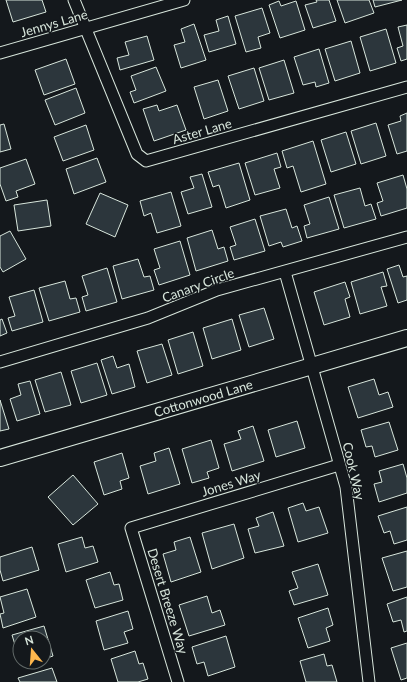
<svg xmlns="http://www.w3.org/2000/svg" width="407" height="682" viewBox="0 0 407 682" font-family="Lato,sans-serif">
<rect width="100%" height="100%" fill="#14181c"/>
<g fill="#2c363c" stroke="#d8e6dc">
<polygon points="6,0 42,0 46,12 13,22"/>
<polygon points="316,0 329,0 336,21 313,28 305,5 317,2"/>
<polygon points="337,0 369,0 374,13 345,23"/>
<polygon points="373,0 402,0 375,7"/>
<polygon points="279,1 281,6 296,1 305,30 280,38 269,5"/>
<polygon points="262,8 270,33 258,37 261,48 246,52 235,16"/>
<polygon points="228,16 236,44 209,52 204,35 219,31 216,20"/>
<polygon points="194,24 206,60 181,68 174,45 185,42 181,29"/>
<polygon points="407,25 407,59 401,61 397,48 403,46 398,27"/>
<polygon points="386,29 396,63 370,71 360,37"/>
<polygon points="147,36 154,60 120,70 117,58 129,55 125,42"/>
<polygon points="351,41 360,73 335,81 325,49"/>
<polygon points="319,49 329,83 316,87 315,82 303,85 294,57"/>
<polygon points="66,59 75,84 44,95 35,70"/>
<polygon points="284,60 294,93 269,100 259,68"/>
<polygon points="156,67 166,91 134,103 130,92 136,90 131,76"/>
<polygon points="254,68 264,101 239,109 228,76"/>
<polygon points="218,80 228,111 204,119 194,87"/>
<polygon points="76,88 85,113 55,125 45,100"/>
<polygon points="157,105 159,111 177,105 186,130 154,141 143,109"/>
<polygon points="407,113 407,151 397,154 388,125 401,121 400,116"/>
<polygon points="376,123 386,156 361,164 351,131"/>
<polygon points="4,124 11,149 0,152 0,125"/>
<polygon points="86,125 94,150 63,161 54,137"/>
<polygon points="346,132 356,164 331,172 321,140"/>
<polygon points="313,141 326,184 301,192 293,166 287,168 282,151"/>
<polygon points="277,153 281,167 274,169 280,188 255,195 245,163"/>
<polygon points="97,158 106,182 74,194 66,169"/>
<polygon points="26,159 35,184 16,191 18,197 6,201 0,184 0,168"/>
<polygon points="239,163 250,200 226,208 219,185 213,187 208,172"/>
<polygon points="202,174 212,207 188,214 181,192 194,188 190,177"/>
<polygon points="403,175 407,189 407,208 381,216 377,203 383,201 377,183"/>
<polygon points="360,188 365,206 371,204 376,219 344,228 334,195"/>
<polygon points="171,192 181,226 157,233 151,213 144,216 140,201"/>
<polygon points="100,193 128,205 115,237 86,224"/>
<polygon points="329,197 339,229 307,238 304,226 310,224 304,205"/>
<polygon points="47,200 51,226 18,231 14,205"/>
<polygon points="286,209 292,228 297,226 302,241 283,247 281,242 269,246 260,216"/>
<polygon points="255,219 265,251 234,260 230,247 236,245 230,227"/>
<polygon points="212,230 218,249 224,247 228,261 196,271 187,238"/>
<polygon points="10,231 26,259 3,272 0,267 0,236"/>
<polygon points="180,241 190,275 159,285 154,270 160,268 154,249"/>
<polygon points="138,259 144,277 150,276 154,290 122,299 113,266"/>
<polygon points="399,265 403,277 407,276 407,300 398,303 387,269"/>
<polygon points="107,268 117,302 86,311 82,297 88,295 82,276"/>
<polygon points="383,272 387,286 381,287 387,306 360,314 351,282"/>
<polygon points="65,281 70,299 76,298 80,312 49,321 39,288"/>
<polygon points="345,282 350,297 345,299 350,317 324,325 314,292"/>
<polygon points="34,290 43,322 12,331 8,318 15,316 9,297"/>
<polygon points="264,308 274,339 249,347 239,315"/>
<polygon points="2,319 7,333 0,336 0,320"/>
<polygon points="232,319 241,350 212,359 203,328"/>
<polygon points="193,332 203,366 178,374 168,340"/>
<polygon points="162,344 172,375 147,383 137,351"/>
<polygon points="113,356 117,368 129,364 135,387 112,394 101,360"/>
<polygon points="97,363 107,395 81,403 71,371"/>
<polygon points="61,372 71,405 45,412 35,380"/>
<polygon points="374,379 379,395 388,392 393,407 358,418 348,387"/>
<polygon points="30,381 40,414 17,421 10,399 21,395 18,384"/>
<polygon points="0,400 9,429 0,431"/>
<polygon points="297,421 305,448 276,457 268,430"/>
<polygon points="389,422 398,450 375,457 372,446 366,447 361,430"/>
<polygon points="253,426 264,461 232,471 224,444 241,439 238,431"/>
<polygon points="211,440 219,468 207,472 209,478 192,483 182,449"/>
<polygon points="169,448 180,484 148,494 140,466 156,461 154,453"/>
<polygon points="122,453 129,478 120,481 122,489 104,495 94,462"/>
<polygon points="403,464 407,478 407,493 379,502 374,484 382,482 379,471"/>
<polygon points="73,475 98,504 73,525 48,497"/>
<polygon points="303,503 306,511 319,507 328,533 298,542 288,508"/>
<polygon points="407,507 407,540 394,544 390,531 384,533 378,516"/>
<polygon points="273,512 284,546 255,553 248,529 259,526 256,518"/>
<polygon points="234,524 244,558 212,569 202,533"/>
<polygon points="82,537 85,548 93,546 98,562 66,572 58,544"/>
<polygon points="190,537 201,572 171,582 163,554 176,550 174,542"/>
<polygon points="32,547 39,570 3,581 0,570 0,557"/>
<polygon points="407,551 407,587 393,591 382,558"/>
<polygon points="318,564 328,595 294,605 289,591 298,588 292,572"/>
<polygon points="110,572 114,585 119,584 123,600 95,608 86,580"/>
<polygon points="27,589 36,617 3,628 0,614 4,613 0,597"/>
<polygon points="207,596 212,613 220,610 225,625 189,636 179,605"/>
<polygon points="407,597 407,631 404,632 401,620 393,622 387,604"/>
<polygon points="328,608 333,625 326,628 330,641 308,648 298,618"/>
<polygon points="128,611 133,629 124,632 128,643 104,650 96,621"/>
<polygon points="44,626 53,656 44,659 44,638 20,638 20,661 12,635"/>
<polygon points="226,636 235,667 208,676 204,662 197,664 192,647"/>
<polygon points="407,643 407,678 401,680 391,648"/>
<polygon points="135,651 139,664 143,663 148,679 138,682 118,682 111,659"/>
<polygon points="324,654 327,666 332,665 337,682 306,682 300,661"/>
<polygon points="52,668 57,682 20,682 18,678"/>
</g>
<g fill="none" stroke-linecap="round" stroke-linejoin="round">
<g stroke="#d8e6dc" stroke-width="13">
<g id="minor">
<polyline points="74,0 137,154 146,161 407,87"/>
<polyline points="0,53 184,0"/>
<polyline points="285,272 346,487 369,682"/>
<polyline points="0,362 148,318 217,290 407,237"/>
<polyline points="178,682 131,528 339,465"/>
</g>
</g>
<g stroke="#d8e6dc" stroke-width="18">
<g id="secondary">
<path id="s1" d="M0,458L407,338"/>
</g>
</g>
<use href="#minor" stroke="#14181c" stroke-width="11"/>
<use href="#secondary" stroke="#14181c" stroke-width="16"/>
</g>
<g text-anchor="middle" dominant-baseline="central" stroke-width="3" stroke-linejoin="round" paint-order="stroke">
<g font-size="13" fill="#d8e6dc" stroke="#14181c">
<text transform="translate(54 23) rotate(-16)">Jennys Lane</text>
<text transform="translate(202 131) rotate(-16)">Aster Lane</text>
<text transform="translate(198 285) rotate(-20)">Canary Circle</text>
<text stroke="none"><textPath href="#s1" startOffset="212">Cottonwood Lane</textPath></text>
<text transform="translate(354 471) rotate(77)">Cook Way</text>
<text transform="translate(231 483) rotate(-17)">Jones Way</text>
<text transform="translate(168 601) rotate(73)">Desert Breeze Way</text>
</g>
</g>
<g transform="translate(32 650) rotate(343)"><circle r="19" fill="#14181c" stroke="#626a69"/>
<path d="M0-3L7 15L0 10L-7 15Z" fill="#ffb74d"/>
<text y="-6" font-size="11" font-weight="bold" text-anchor="middle" fill="#d8e6dc">N</text>
</g>
</svg>
